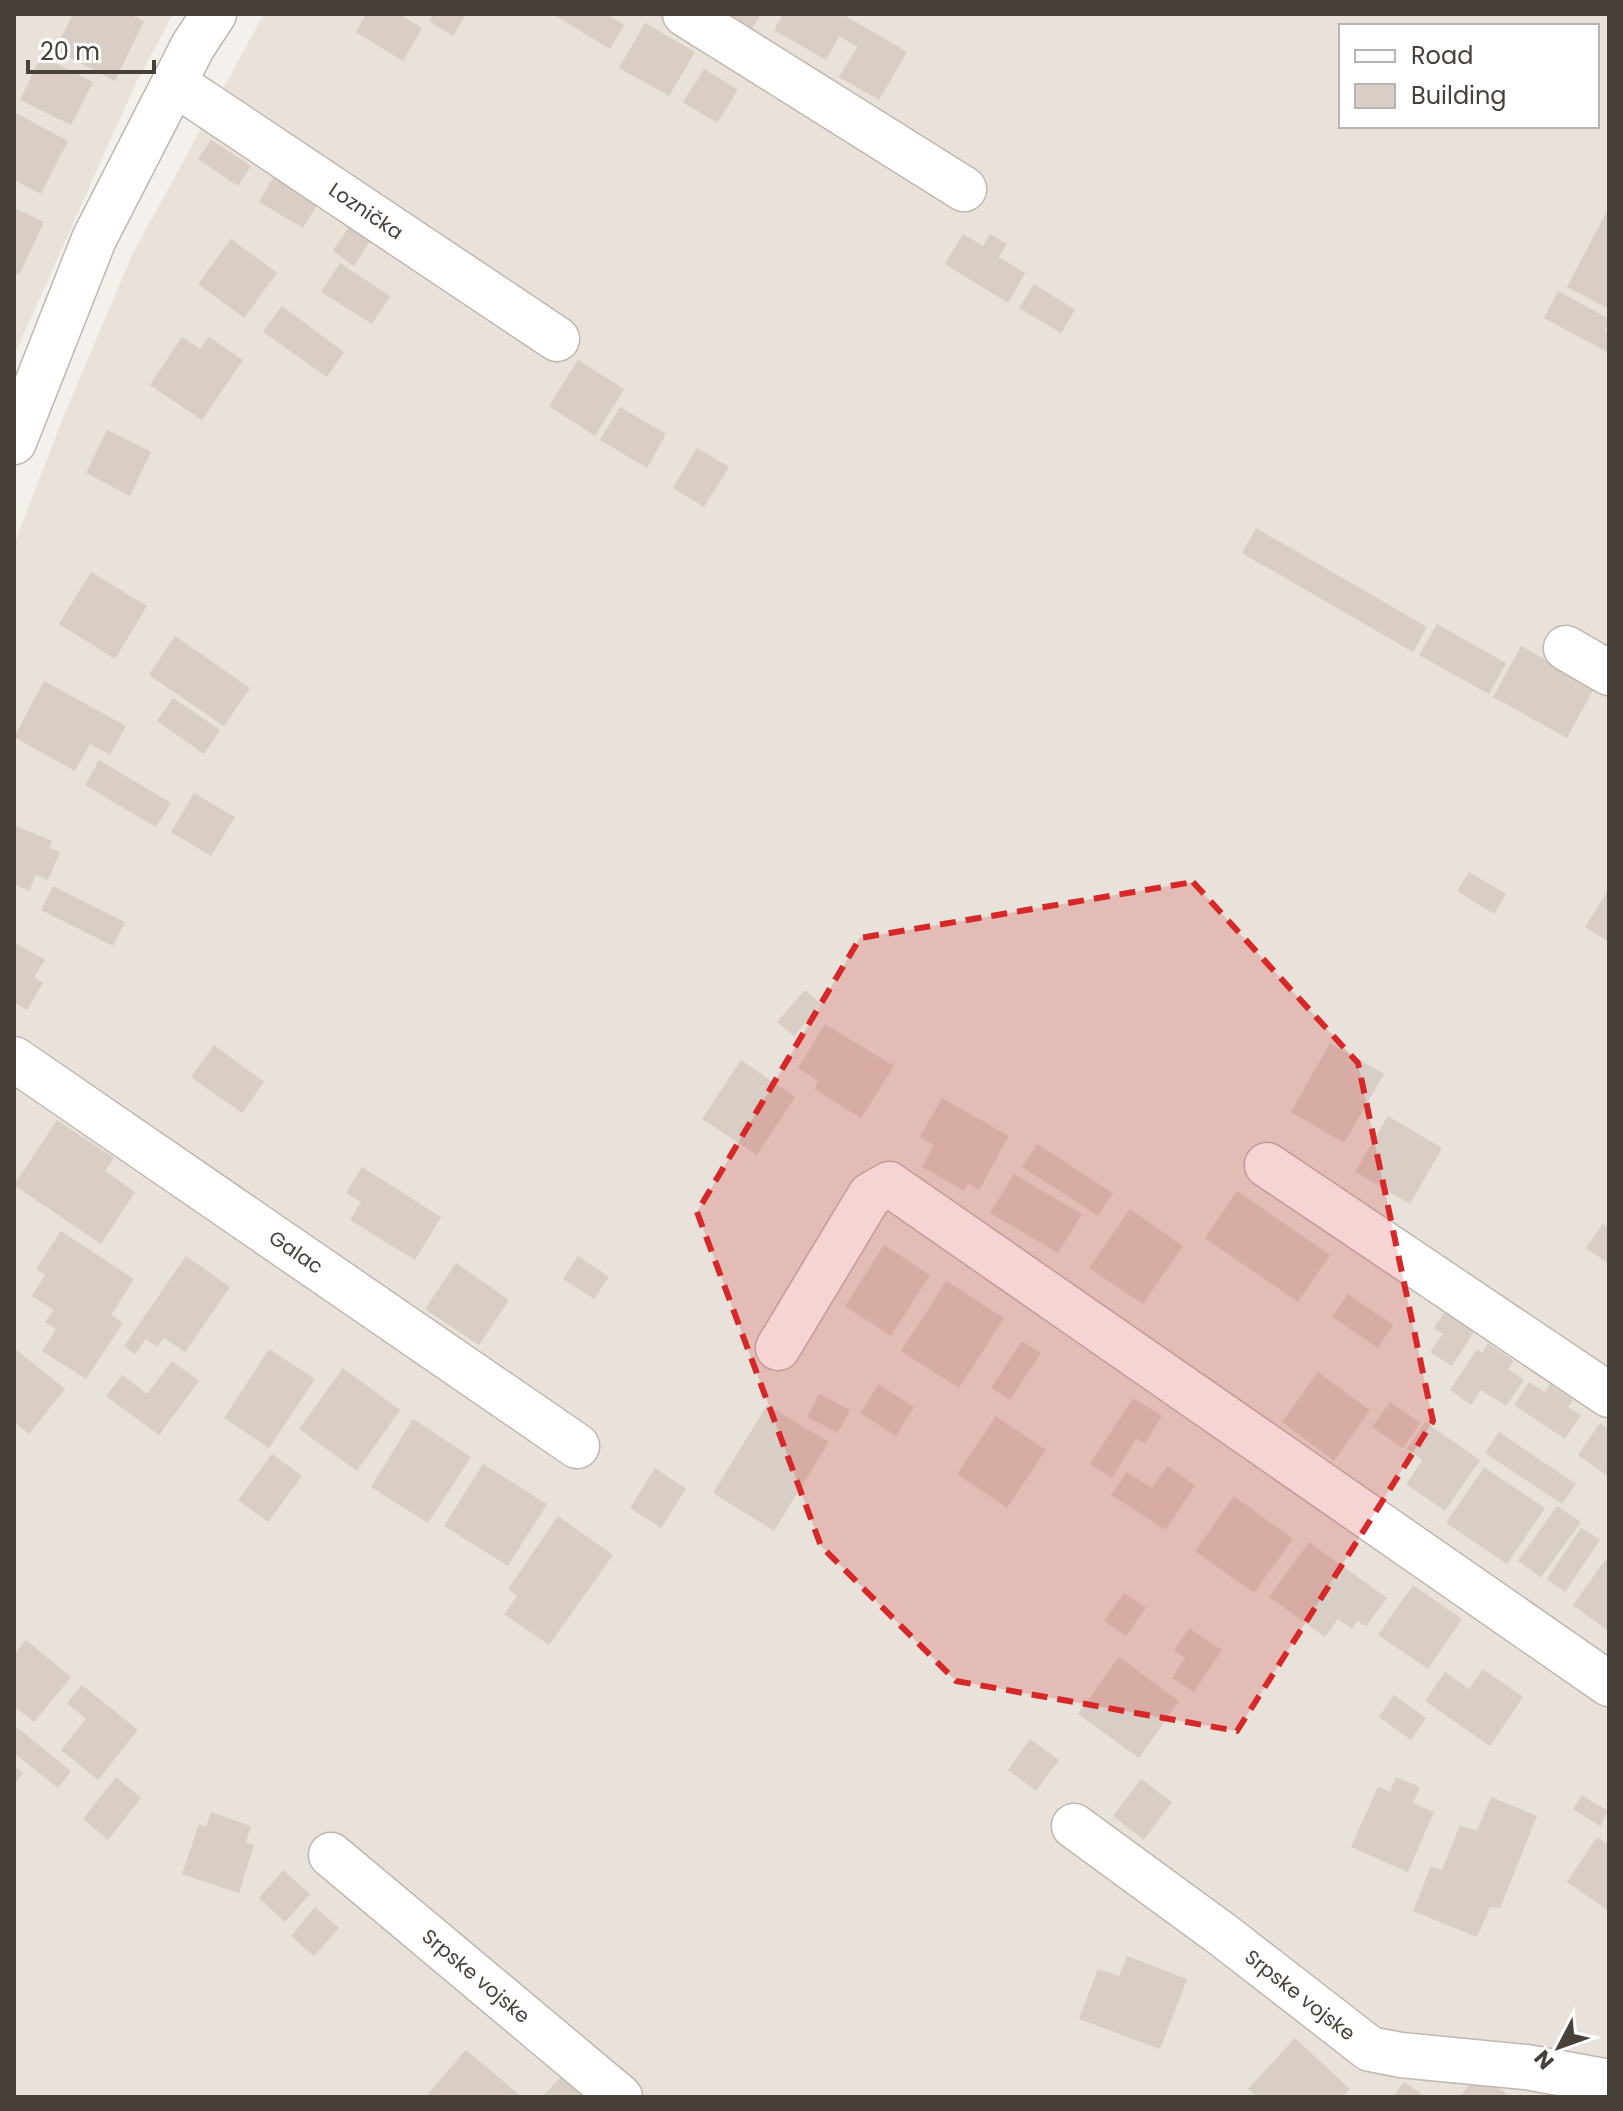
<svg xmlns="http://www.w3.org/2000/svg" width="1623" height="2111" viewBox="0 0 1623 2111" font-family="Poppins,sans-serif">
<rect width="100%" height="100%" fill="#f4f1ec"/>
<g fill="#e8e2da" fill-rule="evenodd">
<polygon points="14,14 173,14 134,87 14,356"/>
<path d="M264,14H1609V2070L1592,2097H14V544L63,418L132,255ZM1341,26H1597V126H1341Z"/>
</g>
<g fill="#d8cec5">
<polygon points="73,14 130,14 144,21 115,81 55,50"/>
<polygon points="366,14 399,14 422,28 403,61 356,32"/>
<polygon points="434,14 466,14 453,36 429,21"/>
<polygon points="553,14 606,14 624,25 610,49"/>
<polygon points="724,14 761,14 751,30"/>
<polygon points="783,14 842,14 907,52 879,100 839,77 857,47 839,36 826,60 774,30"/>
<polygon points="645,23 695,52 669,96 619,68"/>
<polygon points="41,56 93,82 71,125 20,100"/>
<polygon points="704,69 738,90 717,123 683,102"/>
<polygon points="14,112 68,141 41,194 14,180"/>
<polygon points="211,140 251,166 238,186 198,159"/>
<polygon points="276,173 320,200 303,228 259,202"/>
<polygon points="14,208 44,222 19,275 14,272"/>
<polygon points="1606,213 1609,215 1609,309 1567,287"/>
<polygon points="349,227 370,241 354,266 333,251"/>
<polygon points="963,234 983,246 990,234 1007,244 999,257 1025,273 1008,303 945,264"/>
<polygon points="231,239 277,273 244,318 198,284"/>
<polygon points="340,263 390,296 372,324 321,292"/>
<polygon points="1034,284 1075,310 1061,333 1019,308"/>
<polygon points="1558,291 1609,319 1605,330 1609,333 1609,353 1544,318"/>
<polygon points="282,306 344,352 327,377 263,332"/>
<polygon points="182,337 200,349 209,337 243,360 202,420 150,385"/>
<polygon points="578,360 624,389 595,436 549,406"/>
<polygon points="620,407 666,434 647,468 600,440"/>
<polygon points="107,430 151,452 130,496 86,473"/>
<polygon points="697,448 729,467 704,507 673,488"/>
<polygon points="1256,528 1427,627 1413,652 1242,553"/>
<polygon points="91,572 147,606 115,659 59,624"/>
<polygon points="1437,624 1506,663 1489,694 1419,655"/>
<polygon points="175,636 250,688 224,726 149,675"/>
<polygon points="1521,646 1595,687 1567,738 1493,697"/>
<polygon points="44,681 126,726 110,755 90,744 75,771 14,737"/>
<polygon points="173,698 220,730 204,754 157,721"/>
<polygon points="99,760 171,803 156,827 85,785"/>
<polygon points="194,793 235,817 211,856 171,832"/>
<polygon points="14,825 52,841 49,848 60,852 48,880 36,875 29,891 14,884"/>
<polygon points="1469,872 1506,894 1494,914 1457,891"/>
<polygon points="53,886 125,922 113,946 41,910"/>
<polygon points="1609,889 1609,942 1585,927"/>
<polygon points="14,942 45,960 34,977 43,983 27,1010 14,1002"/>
<polygon points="805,990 821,1004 794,1036 777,1022"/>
<polygon points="825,1024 894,1066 861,1118 814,1089 818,1081 798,1068"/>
<polygon points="1330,1043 1384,1074 1344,1143 1291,1112"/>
<polygon points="214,1045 264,1082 242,1113 191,1077"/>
<polygon points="741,1060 795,1097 757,1155 702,1119"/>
<polygon points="942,1098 1009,1136 979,1190 968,1183 964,1191 922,1167 934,1145 920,1137"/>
<polygon points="1388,1116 1442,1148 1410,1204 1355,1172"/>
<polygon points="57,1120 114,1158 105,1171 135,1192 101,1244 14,1185"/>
<polygon points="1037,1144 1113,1193 1098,1216 1022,1167"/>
<polygon points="362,1167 441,1217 415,1260 350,1220 361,1202 346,1193"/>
<polygon points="1014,1174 1082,1214 1058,1253 990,1213"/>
<polygon points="1237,1191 1330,1255 1298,1302 1205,1238"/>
<polygon points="1130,1209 1183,1246 1143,1304 1089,1268"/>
<polygon points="1603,1224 1609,1228 1609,1264 1586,1248"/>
<polygon points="61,1231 134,1279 111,1315 123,1323 86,1379 42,1351 56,1329 45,1322 54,1310 32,1296 45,1275 36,1269"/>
<polygon points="884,1245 930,1275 891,1336 845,1306"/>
<polygon points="186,1256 230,1287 185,1352 164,1338 157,1347 146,1339 135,1354 124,1346"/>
<polygon points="578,1256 609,1277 594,1299 563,1279"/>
<polygon points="456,1263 509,1300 479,1345 425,1309"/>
<polygon points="946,1281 1004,1318 959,1388 901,1351"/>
<polygon points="1348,1294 1393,1325 1378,1348 1332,1317"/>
<polygon points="1450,1304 1479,1324 1452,1366 1430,1352 1443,1334 1434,1328"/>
<polygon points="1022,1341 1041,1353 1010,1400 991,1388"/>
<polygon points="1488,1343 1514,1361 1508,1369 1524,1380 1506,1406 1481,1390 1471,1405 1450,1390 1477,1349 1482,1353"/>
<polygon points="14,1348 65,1389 29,1434 14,1422"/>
<polygon points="269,1349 315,1379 269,1448 224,1418"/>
<polygon points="172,1361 199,1381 159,1435 106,1396 122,1375 147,1394"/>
<polygon points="343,1368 400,1410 357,1471 299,1429"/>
<polygon points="1318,1372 1370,1410 1334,1461 1282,1422"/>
<polygon points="1529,1382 1545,1392 1550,1384 1573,1400 1568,1407 1581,1415 1565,1439 1514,1405"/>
<polygon points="879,1384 914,1407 896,1436 860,1413"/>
<polygon points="819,1394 850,1410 838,1433 807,1417"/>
<polygon points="1133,1398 1162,1416 1145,1443 1136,1439 1112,1478 1090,1464"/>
<polygon points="1390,1402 1420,1423 1403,1448 1372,1427"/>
<polygon points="767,1405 829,1442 774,1531 713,1493"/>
<polygon points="996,1416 1046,1450 1007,1508 957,1474"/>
<polygon points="413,1419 471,1457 428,1523 371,1487"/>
<polygon points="1425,1422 1480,1460 1445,1511 1406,1484 1423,1460 1407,1449"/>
<polygon points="1600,1423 1609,1430 1609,1477 1578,1455"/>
<polygon points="1499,1432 1576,1484 1562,1504 1485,1453"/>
<polygon points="272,1454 302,1476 268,1522 238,1500"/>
<polygon points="483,1464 547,1504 508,1566 444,1526"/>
<polygon points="1167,1466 1195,1485 1166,1530 1111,1495 1127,1472 1152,1488"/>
<polygon points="1484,1467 1545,1508 1507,1564 1446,1523"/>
<polygon points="655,1468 686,1489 661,1528 630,1508"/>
<polygon points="1234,1496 1293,1539 1254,1593 1195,1551"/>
<polygon points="1557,1506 1581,1522 1541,1577 1518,1561"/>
<polygon points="558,1516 613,1555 549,1645 504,1614 517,1596 508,1589"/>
<polygon points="1581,1528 1600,1540 1565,1592 1547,1579"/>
<polygon points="1309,1542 1387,1598 1366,1626 1357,1621 1352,1629 1338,1619 1325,1637 1269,1597"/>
<polygon points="1605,1560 1609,1563 1609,1631 1573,1605"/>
<polygon points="1413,1585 1462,1619 1428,1669 1378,1635"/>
<polygon points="1124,1593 1146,1607 1126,1636 1104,1621"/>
<polygon points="1189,1628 1222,1650 1194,1692 1172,1678 1185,1658 1174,1651"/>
<polygon points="26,1640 71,1677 34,1722 14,1706 14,1655"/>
<polygon points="1119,1657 1179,1701 1139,1758 1078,1714"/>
<polygon points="1483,1669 1523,1697 1490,1746 1425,1701 1445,1672 1469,1689"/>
<polygon points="82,1685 138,1730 98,1780 61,1750 86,1719 67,1703"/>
<polygon points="1394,1695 1426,1718 1411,1740 1379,1717"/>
<polygon points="14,1725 71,1771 58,1788 14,1753"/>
<polygon points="1030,1739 1059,1760 1036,1791 1008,1770"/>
<polygon points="14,1766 23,1773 14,1785"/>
<polygon points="116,1777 141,1798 108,1840 83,1819"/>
<polygon points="1396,1777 1420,1787 1413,1803 1434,1812 1408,1872 1351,1847 1378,1787 1390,1792"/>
<polygon points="1141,1779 1172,1802 1144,1840 1113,1816"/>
<polygon points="1582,1795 1608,1811 1600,1826 1573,1809"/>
<polygon points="1491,1797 1537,1816 1500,1908 1490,1907 1477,1937 1413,1911 1431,1866 1442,1870 1460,1825 1477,1831"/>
<polygon points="211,1812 251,1826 246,1842 254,1845 239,1893 182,1874 199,1824 206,1827"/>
<polygon points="1597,1837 1609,1845 1609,1911 1567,1882"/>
<polygon points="283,1870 310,1894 285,1922 259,1898"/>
<polygon points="315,1907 339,1928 314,1956 291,1936"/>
<polygon points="1127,1956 1187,1979 1160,2049 1079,2019 1098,1969 1119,1976"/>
<polygon points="1295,2038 1350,2089 1342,2097 1257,2097 1248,2089"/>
<polygon points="466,2050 522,2097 425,2097"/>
<polygon points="570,2067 592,2097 542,2097"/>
<polygon points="1477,2073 1511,2097 1460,2097"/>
<polygon points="1404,2082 1426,2097 1393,2097"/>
</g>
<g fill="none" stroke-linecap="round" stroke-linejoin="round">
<g stroke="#bfb7af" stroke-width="47">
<g id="minor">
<polyline points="685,14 964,189"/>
<polyline points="174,83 557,339"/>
<polyline points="1566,648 1609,673"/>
<polyline points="14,1059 577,1446"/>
<polyline points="1267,1165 1609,1395"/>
<polyline points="778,1348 870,1195 889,1184 1609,1684"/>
<polyline points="1074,1826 1223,1935 1370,2049 1401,2055 1526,2067 1609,2082"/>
<polyline points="331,1855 620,2097"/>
</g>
</g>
<g stroke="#bfb7af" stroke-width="47">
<polyline id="tertiary" points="14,442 94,239 193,46 214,14"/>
</g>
<use href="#minor" stroke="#fff" stroke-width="44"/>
<use href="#tertiary" stroke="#fff" stroke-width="44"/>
</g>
<path fill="#d62828" fill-opacity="0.2" stroke="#d62828" stroke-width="6" stroke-dasharray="16 10" stroke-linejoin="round" d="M1193,882L1358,1063L1433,1421L1237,1731L956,1681L821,1546L697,1212L860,938Z"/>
<g text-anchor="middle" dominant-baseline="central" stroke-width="8" stroke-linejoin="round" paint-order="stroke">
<g font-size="20" fill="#48413a" stroke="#fff">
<text transform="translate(366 211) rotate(34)">Loznička</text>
<text transform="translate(296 1252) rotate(34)">Galac</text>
<text transform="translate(476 1976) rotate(40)">Srpske vojske</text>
<text transform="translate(1300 1995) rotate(38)">Srpske vojske</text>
</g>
</g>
<rect width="1623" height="2111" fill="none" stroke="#48413a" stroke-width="32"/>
<rect x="1339" y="24" width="260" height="104" fill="#ffffff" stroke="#b6b3b0" stroke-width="2"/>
<rect x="1355" y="50" width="40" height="12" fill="#ffffff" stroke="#b6b3b0" stroke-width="2"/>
<text x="1411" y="64" font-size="24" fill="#48413a">Road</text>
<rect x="1355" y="84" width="40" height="24" fill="#d8cec5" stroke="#b6b3b0" stroke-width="2"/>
<text x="1411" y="104" font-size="24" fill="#48413a">Building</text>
<g transform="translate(1559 2047) rotate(229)" stroke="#ffffff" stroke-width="6" paint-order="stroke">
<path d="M0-6L14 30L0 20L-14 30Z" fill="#48413a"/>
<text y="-12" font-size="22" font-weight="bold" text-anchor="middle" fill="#48413a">N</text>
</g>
<path d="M28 60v12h126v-12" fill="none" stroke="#48413a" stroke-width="4"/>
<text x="40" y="60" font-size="24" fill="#48413a" stroke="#ffffff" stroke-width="6" paint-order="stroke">20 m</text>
</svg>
